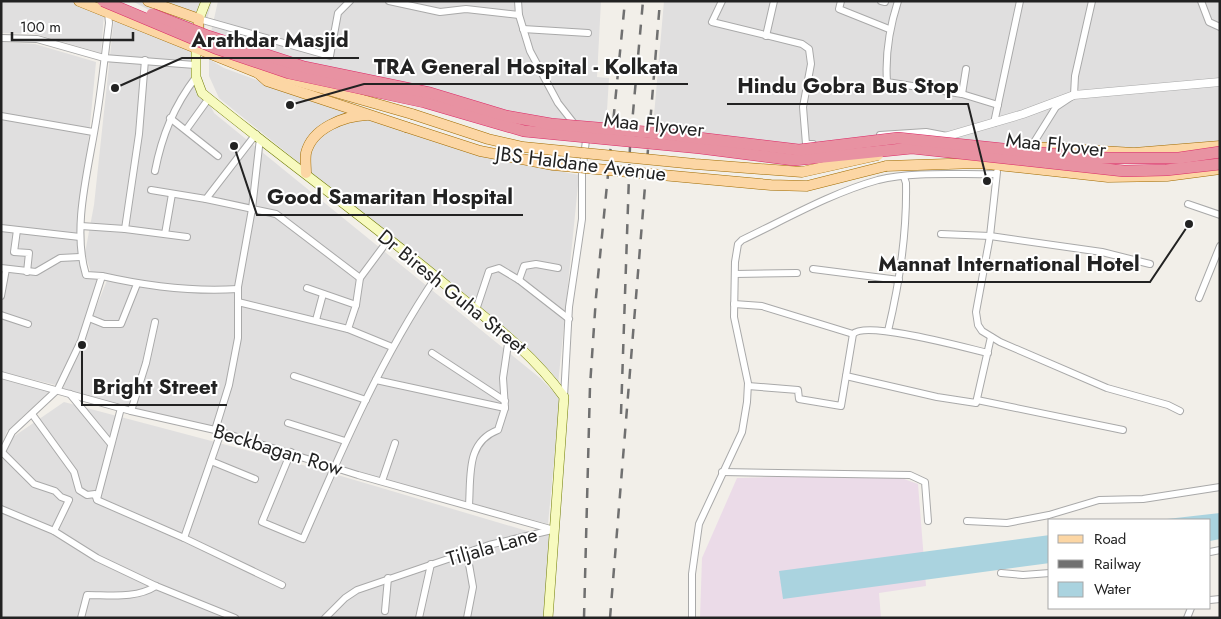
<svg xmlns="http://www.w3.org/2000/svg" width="1221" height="619" viewBox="0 0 1221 619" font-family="Jost,sans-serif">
<rect width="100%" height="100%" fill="#f2efe9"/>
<g fill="#e0dfdf">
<polygon points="1,1 105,1 101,53 35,34 1,33"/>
<polygon points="132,1 212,1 202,38"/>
<polygon points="218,1 601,1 597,77 609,78 605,142 209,41"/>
<polygon points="664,1 1220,1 1220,152 1179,158 937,141 799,150 653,127"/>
<polygon points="115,9 199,54 199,82 214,113 540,378 560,398 548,524 62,391 108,278 91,273 85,253 94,205"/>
<polygon points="1,42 35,44 96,62 78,251 83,272 102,278 97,302 56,385 1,372"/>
<polygon points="209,59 224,68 317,102 425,135 490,158 579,175 558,385 551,372 525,346 219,98 209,76"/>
<polygon points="1,379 50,391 7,431 1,446"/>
<polygon points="64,402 314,468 544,536 551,534 545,618 1,618 1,463 13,437"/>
</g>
<polygon fill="#ebdbe8" points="890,474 918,484 926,586 879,593 881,618 700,618 702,558 737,478"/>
<g fill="#aad3df">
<polygon points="1220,513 1220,539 1210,541 1210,520 1158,520"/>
<polygon points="1050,535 1050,563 783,599 779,571"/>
</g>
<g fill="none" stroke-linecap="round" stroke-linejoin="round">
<g stroke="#a9a9a9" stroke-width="8">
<g id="minor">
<polyline points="389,1 440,12 466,9 519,15 518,1"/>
<polyline points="722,1 712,22 802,44 809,49 811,64 803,107 806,144 813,144"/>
<polyline points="841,1 839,9 889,29"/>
<polyline points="881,1 885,2"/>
<path d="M898,1C889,29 885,53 887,82L962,94L998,105"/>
<polyline points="1201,1 1209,22 1220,27"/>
<polyline points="519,15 530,51 558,103 576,126"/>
<polyline points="199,19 330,56 338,13 350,1"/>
<polyline points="523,29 588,33"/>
<polyline points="766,36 774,1"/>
<polyline points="1,38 37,39 104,58 195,65"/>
<polyline points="962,94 966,69"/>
<polyline points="1,116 93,132"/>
<polyline points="170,118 218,156"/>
<polyline points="994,123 1020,1"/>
<polyline points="186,130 209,98"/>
<polyline points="880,135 926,132 947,136"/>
<polyline points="1031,147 1056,107 1074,95 1075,76 1092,1"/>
<path d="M155,171C162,135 174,106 196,77"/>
<polyline points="997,172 990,236 976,312 978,325 982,331 1000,342 1107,388 1168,405 1180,411"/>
<polyline points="151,190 206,199 256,134"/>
<polyline points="206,199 276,214 360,278"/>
<polyline points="1188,204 1220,215"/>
<polyline points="81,226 125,229 187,237"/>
<polyline points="1,228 80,237"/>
<polyline points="125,229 139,134 145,60"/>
<polyline points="17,230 14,252 29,253 27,272"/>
<polyline points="165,234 172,194"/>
<polyline points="941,234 990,236 1102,252 1150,264"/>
<polyline points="1,268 36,272 60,258 80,257"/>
<polyline points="813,269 899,280"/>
<polyline points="735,274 797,273"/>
<path d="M102,276C146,286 192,292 238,289"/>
<polyline points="519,280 524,266 536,264 558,268"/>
<polyline points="307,288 356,305 348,329"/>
<polyline points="1,296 6,269"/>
<polyline points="1199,298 1220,246"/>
<polyline points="238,302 348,329 392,347"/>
<polyline points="734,304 762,306 853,334"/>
<polyline points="356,305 360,278 389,239"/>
<polyline points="476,310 489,271 499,268 519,280 569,319"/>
<polyline points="1,315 28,324"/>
<polyline points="89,318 104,324 121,324 137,284"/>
<polyline points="316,320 323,294"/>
<path d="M888,331C900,281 907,234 906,183L904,177"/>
<polyline points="432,353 505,401"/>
<path d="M988,353C966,348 866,320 853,334L846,376L937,397L976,403L991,337"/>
<polyline points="1,375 131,411 215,430 358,475 554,530"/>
<polyline points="294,376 366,400"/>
<polyline points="376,380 505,408"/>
<polyline points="748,386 798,390 799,399 841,406 846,376"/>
<polyline points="70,394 111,444"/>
<polyline points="564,397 569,307 582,219 582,174 586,140 583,136"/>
<polyline points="977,400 1123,430"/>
<polyline points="131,411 146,363 155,322"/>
<polyline points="32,414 74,472 79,490 87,495 95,494 97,500 184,538 282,585"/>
<polyline points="288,423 345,441"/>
<polyline points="215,430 229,385 238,338 238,287 252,209 260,138"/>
<polyline points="2,452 34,484 55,491 61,497 69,500 54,531"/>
<path d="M291,452L262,522L303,539C342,449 381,358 436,277"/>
<path d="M1,454L12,432L58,389L81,341L102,276L86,275C71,226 90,164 97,115C102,84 105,53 109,23L108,13"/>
<polyline points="211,461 255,479"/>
<polyline points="722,472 910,475 925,482 928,521"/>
<polyline points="382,481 395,443"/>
<polyline points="97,499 121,408"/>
<path d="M469,505C471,475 466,442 498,430L505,408L503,378L509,337"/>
<polyline points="1,509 54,531 97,558 156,586 235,618"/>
<polyline points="967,521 1007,523 1049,515 1099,500 1143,499 1220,487"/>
<polyline points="184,538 221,432"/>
<polyline points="1210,552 1220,550"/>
<polyline points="1001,573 1023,575 1050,573"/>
<polyline points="1210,600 1220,599"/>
<polyline points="385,611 388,578"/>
<path d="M81,618L87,595C110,595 136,599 156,586"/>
<polyline points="325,618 345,598 357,590 489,545 552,530"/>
<polyline points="419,618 431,564"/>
<polyline points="467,618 473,587 467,553"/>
<path d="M692,618V574L699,524L742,432L747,402L748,383L734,317L735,262L738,244L742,240C786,219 831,193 878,180C914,171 960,175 996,174"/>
<polyline points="1187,618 1191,608"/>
</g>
</g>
<g stroke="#a9a9a9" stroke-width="9">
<polyline id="tertiary" points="934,140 1023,114 1074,95 1220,82"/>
</g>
<g stroke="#707d05" stroke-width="10">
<g id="secondary">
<polyline points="199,19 206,1"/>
<path d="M196,49V77L202,93C284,160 371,222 452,290C492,323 533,354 564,397L548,618"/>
</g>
</g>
<g stroke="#a06b00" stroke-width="11">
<g id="primary">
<polyline points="79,1 258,73 272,74 412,114"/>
<polyline points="148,1 199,19 197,38"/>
<polyline points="258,73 267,81 406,127"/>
<polyline points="1033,147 1134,153 1220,146"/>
<polyline points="886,166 978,163 1108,177 1167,176 1220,169"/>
<path d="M306,173C306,167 305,159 306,153C312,128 344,116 367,115"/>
</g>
</g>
<use href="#minor" stroke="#fff" stroke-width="6"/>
<use href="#tertiary" stroke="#fff" stroke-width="8"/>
<use href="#secondary" stroke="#f7fabf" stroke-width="9"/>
<use href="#primary" stroke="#fcd6a4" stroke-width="10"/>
<g stroke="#707070" stroke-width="2.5" stroke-dasharray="10 10" stroke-linecap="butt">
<polyline points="621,414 630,146 643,1"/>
<polyline points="584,618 590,386 596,297 625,1"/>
<polyline points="610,618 660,1"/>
</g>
<g stroke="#a06b00" stroke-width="11" stroke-linecap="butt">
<g id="primary-bridge">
<polyline points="412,114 488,139 523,147 695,164 802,172 878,155"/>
<polyline points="406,127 480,151 553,165 771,185 807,186 886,166"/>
</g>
</g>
<g stroke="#dc2a67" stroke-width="12" stroke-linecap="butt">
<g id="motorway-bridge">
<polyline points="103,1 215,48 289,73 424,102 524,131 700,148 794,160 912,148 1124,171 1166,170 1220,164"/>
<polyline points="152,14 208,36 304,67 430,93 506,116 551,124 657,133 799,150 898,138 1089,158 1179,158 1220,152"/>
</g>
</g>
<use href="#primary-bridge" stroke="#fcd6a4" stroke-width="10"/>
<use href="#motorway-bridge" stroke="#e892a2" stroke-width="11"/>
</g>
<g text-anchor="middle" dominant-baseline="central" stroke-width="4" stroke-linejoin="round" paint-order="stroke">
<g font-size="20" fill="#222" stroke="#fff">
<text transform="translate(654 125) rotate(6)">Maa Flyover</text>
<text transform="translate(1056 145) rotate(6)">Maa Flyover</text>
<text transform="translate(581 164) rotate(7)">JBS Haldane Avenue</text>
<text transform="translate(452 292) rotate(39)">Dr Biresh Guha Street</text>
<text transform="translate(278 450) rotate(17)">Beckbagan Row</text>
<text transform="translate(492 547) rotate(-16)">Tiljala Lane</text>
</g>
</g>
<path fill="none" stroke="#222" stroke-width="2" d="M115 88L182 58H359M290 105L364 84H688M987 181L968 104H727M234 146L257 215H523M1189 224L1150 282H868M82 345L82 405H227"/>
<g fill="#222" stroke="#fff" stroke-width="2">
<circle cx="115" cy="88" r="5"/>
<circle cx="290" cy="105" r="5"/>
<circle cx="987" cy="181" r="5"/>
<circle cx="234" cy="146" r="5"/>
<circle cx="1189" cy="224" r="5"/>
<circle cx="82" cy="345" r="5"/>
</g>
<g font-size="21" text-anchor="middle" font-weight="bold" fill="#222" stroke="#fff" stroke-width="4" stroke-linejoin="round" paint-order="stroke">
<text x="270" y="47">Arathdar Masjid</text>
<text x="526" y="74">TRA General Hospital - Kolkata</text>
<text x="848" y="93">Hindu Gobra Bus Stop</text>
<text x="390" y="204">Good Samaritan Hospital</text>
<text x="1009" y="271">Mannat International Hotel</text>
<text x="155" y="394">Bright Street</text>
</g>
<rect width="1221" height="619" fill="none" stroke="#222222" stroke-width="5"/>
<rect x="1048" y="519" width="162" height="90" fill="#ffffff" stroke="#a7a7a7"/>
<rect x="1058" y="535" width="25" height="8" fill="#fcd6a4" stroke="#a7a7a7"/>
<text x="1094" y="544" font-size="15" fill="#222222">Road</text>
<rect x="1058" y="560" width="25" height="8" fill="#707070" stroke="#a7a7a7"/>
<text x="1094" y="569" font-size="15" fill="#222222">Railway</text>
<rect x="1058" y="582" width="25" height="15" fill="#aad3df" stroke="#a7a7a7"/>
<text x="1094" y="594" font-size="15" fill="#222222">Water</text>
<path d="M12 32v8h121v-8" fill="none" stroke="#222222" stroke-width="2.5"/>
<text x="20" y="32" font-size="15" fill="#222222" stroke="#ffffff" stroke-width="4" paint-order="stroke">100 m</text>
</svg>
